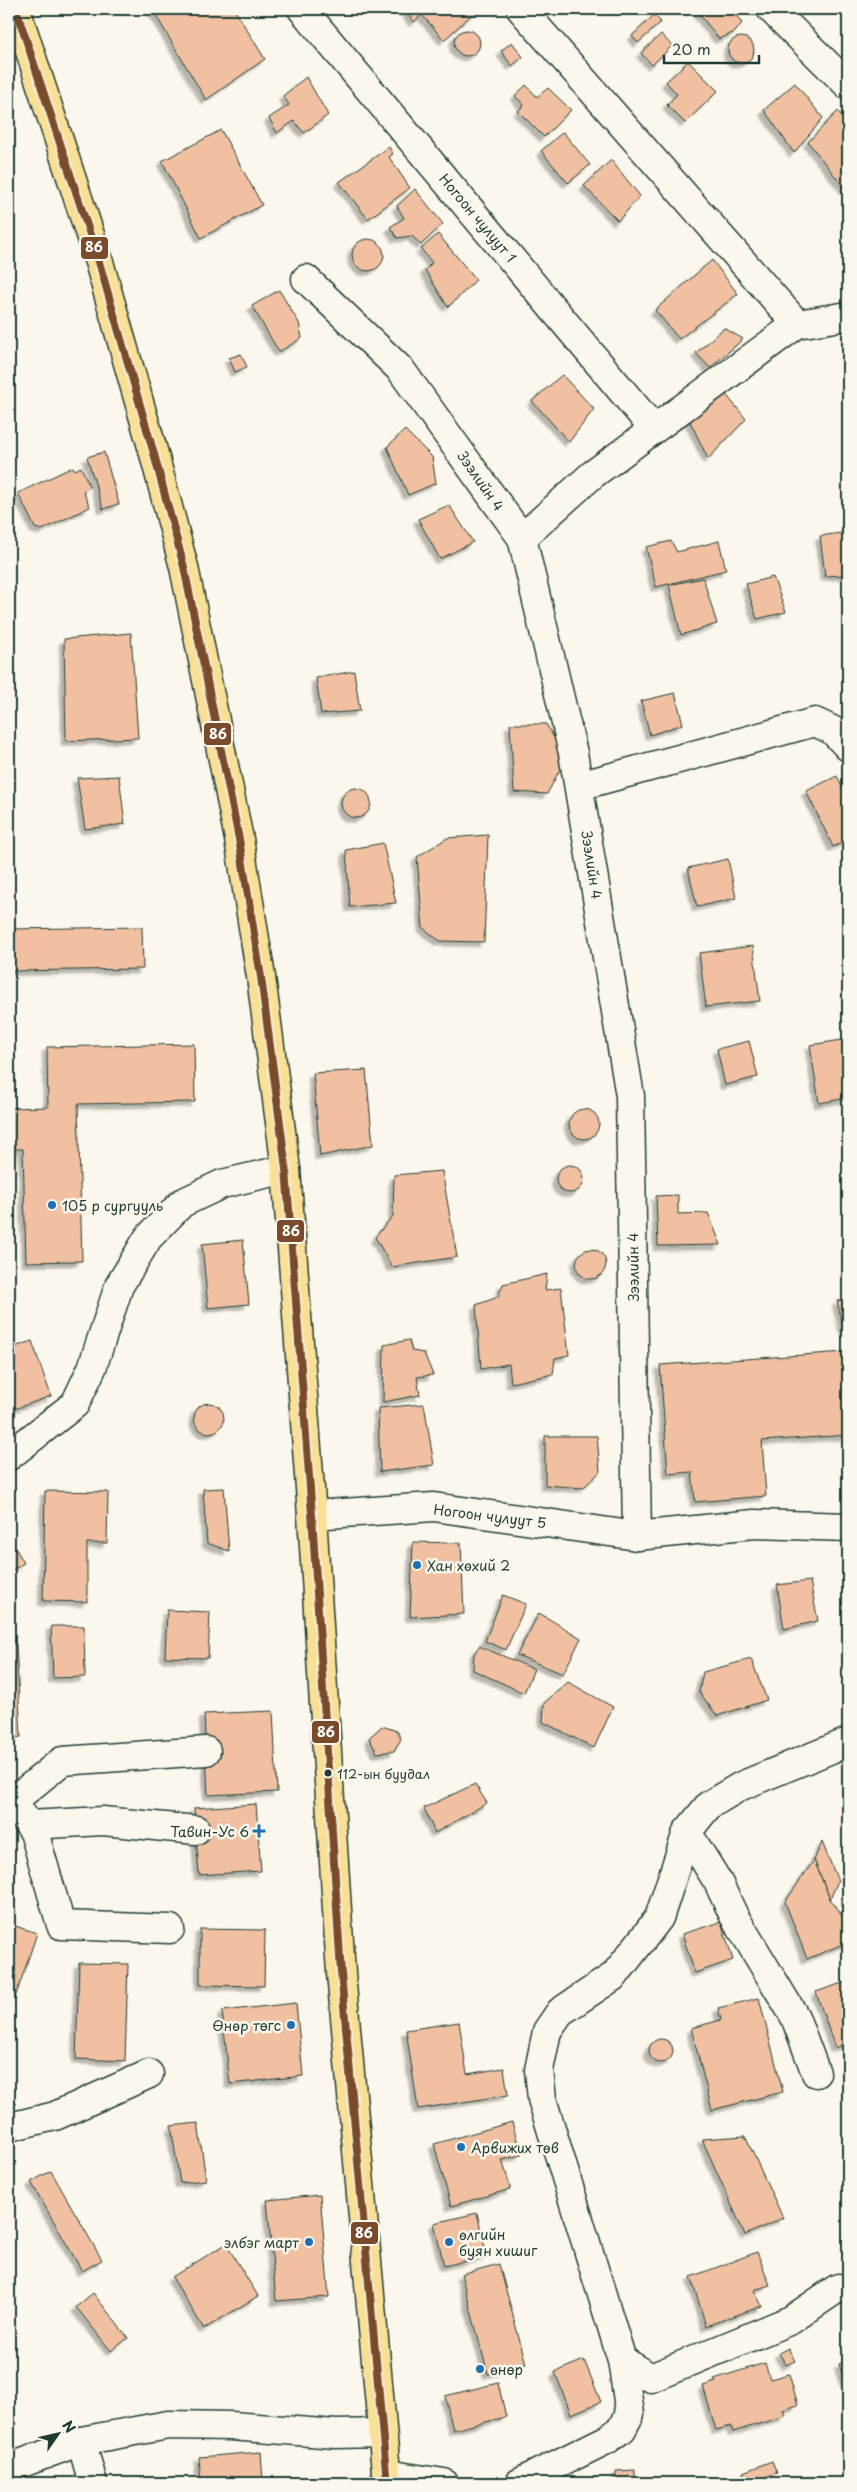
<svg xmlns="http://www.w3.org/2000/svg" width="857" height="2492" viewBox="0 0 857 2492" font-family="'Playpen Sans',sans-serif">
<defs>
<filter id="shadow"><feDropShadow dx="-4.5" dy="4.5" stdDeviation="1" flood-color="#0004"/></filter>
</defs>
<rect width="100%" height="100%" fill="#fbf7ec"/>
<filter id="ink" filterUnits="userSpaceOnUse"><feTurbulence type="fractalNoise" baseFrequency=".02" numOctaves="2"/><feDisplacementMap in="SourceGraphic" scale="10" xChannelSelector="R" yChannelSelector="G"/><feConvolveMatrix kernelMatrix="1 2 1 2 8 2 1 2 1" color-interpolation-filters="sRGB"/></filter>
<g filter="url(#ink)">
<g fill="#f1c0a1" stroke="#1f3d34" filter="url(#shadow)">
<polygon points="152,9 234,9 265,59 206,100"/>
<polygon points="408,9 478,9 444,40 422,15 414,22 405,11"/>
<polygon points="700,9 731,9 742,23 735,32 719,39 697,11"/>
<polygon points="654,15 661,22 638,43 632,36"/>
<circle cx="467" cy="43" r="13"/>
<polygon points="661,34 672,46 652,65 641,53"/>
<circle cx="741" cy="50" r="13"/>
<polygon points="512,42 523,57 512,66 501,51"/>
<polygon points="688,61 718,91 685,123 667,105 677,94 666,82"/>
<polygon points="306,77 328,115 304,133 294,121 277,133 269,118 289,105 283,96"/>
<polygon points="795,83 823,118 794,153 764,110"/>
<polygon points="526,85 537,97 548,88 571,110 544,137 518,111 524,105 515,96"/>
<polygon points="838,111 848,126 848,187 846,190 808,142"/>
<polygon points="221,130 262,205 201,238 162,161"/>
<polygon points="563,132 590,165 568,183 541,151"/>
<polygon points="389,147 393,154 389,157 410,188 368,219 339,182"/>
<polygon points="611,160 640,196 618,221 584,186"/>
<polygon points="415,189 443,224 421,245 412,236 397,238 390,227 404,218 397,206"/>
<polygon points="438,234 476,280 448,307 425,270 432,263 421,249"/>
<circle cx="368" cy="255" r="16"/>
<polygon points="712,260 738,294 679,339 655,310"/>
<polygon points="279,290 299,323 302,338 279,352 252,306"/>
<polygon points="724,328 743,339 710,368 696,353"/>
<polygon points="241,354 247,367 235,372 229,358"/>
<polygon points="562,375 594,409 569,442 532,401"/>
<polygon points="724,392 746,419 708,459 687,415"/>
<polygon points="405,430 432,457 436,483 408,495 387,447"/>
<polygon points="104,452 119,504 103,509 87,457"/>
<polygon points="73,467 75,470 81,467 90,487 83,491 90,507 42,530 35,528 18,493"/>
<polygon points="449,505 473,542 440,559 418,519"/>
<polygon points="848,532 848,575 825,576 820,536"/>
<polygon points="671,541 677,552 719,541 726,570 656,587 646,547"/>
<polygon points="773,577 786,612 757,619 746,584"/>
<polygon points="703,578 717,624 681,635 669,585"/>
<polygon points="131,633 138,738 66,741 64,639"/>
<polygon points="354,671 360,711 321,714 316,678"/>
<polygon points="675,693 683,724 650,735 641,701"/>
<polygon points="510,724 546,724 566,758 547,794 514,792"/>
<polygon points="119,776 125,824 85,829 77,778"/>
<polygon points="837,776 848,800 848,840 833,847 806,791"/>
<circle cx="356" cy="803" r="15"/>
<polygon points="488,835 484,942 440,941 423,928 417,857 447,838"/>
<polygon points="383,843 396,903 350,907 346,850"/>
<polygon points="728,859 736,898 697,907 688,868"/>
<polygon points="142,927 143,969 9,971 9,929"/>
<polygon points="753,946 760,1001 706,1007 699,953"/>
<polygon points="848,1039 848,1098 819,1103 810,1045"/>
<polygon points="749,1041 758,1077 725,1085 717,1049"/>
<polygon points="194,1044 195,1102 78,1104 82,1261 26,1262 23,1149 9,1149 9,1108 48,1107 47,1047"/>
<polygon points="366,1070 373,1145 320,1156 313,1073"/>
<circle cx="584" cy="1124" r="15"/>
<circle cx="570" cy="1179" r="14"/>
<polygon points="442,1171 457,1257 392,1267 375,1237 393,1216 394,1175"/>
<polygon points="678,1195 678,1214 708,1213 721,1245 658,1246 656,1196"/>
<polygon points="243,1240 249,1304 208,1308 202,1244"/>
<circle cx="591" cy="1264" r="15"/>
<polygon points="547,1274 545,1290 561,1288 569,1355 555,1358 553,1374 511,1383 509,1364 481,1369 476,1305 498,1297 503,1284"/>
<polygon points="848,1299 848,1328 844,1329 837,1301"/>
<polygon points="409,1340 412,1351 424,1353 433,1375 417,1377 420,1395 383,1402 384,1345"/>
<polygon points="32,1341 51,1396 9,1411 9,1349"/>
<polygon points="845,1352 848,1435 762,1441 766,1496 695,1502 692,1472 668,1474 660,1365"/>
<circle cx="209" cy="1418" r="15"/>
<polygon points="424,1404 434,1465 380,1472 378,1408"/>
<polygon points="545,1436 597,1436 600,1472 583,1488 545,1485"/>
<polygon points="224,1488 229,1551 207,1543 203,1489"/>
<polygon points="45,1491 108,1492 107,1543 87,1543 87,1602 43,1601"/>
<polygon points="9,1537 24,1563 9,1572"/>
<polygon points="413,1542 461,1543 464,1614 410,1617"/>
<polygon points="810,1581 818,1621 784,1629 777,1585"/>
<polygon points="503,1595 526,1604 506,1650 485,1641"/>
<polygon points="167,1610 210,1612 208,1658 165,1657"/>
<polygon points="539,1613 581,1638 563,1674 517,1655"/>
<polygon points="51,1626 84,1626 85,1677 53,1678"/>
<polygon points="9,1644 16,1644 21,1737 9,1738"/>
<polygon points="479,1646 534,1669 524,1693 473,1670 474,1654"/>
<polygon points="751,1659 767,1700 717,1716 699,1692 703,1672"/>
<polygon points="568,1682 613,1707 594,1748 543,1722 544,1703"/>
<polygon points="273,1711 277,1792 208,1795 204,1714"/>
<polygon points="382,1726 397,1731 401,1739 394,1751 377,1753 369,1738"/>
<polygon points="475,1784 487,1803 435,1833 424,1808"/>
<polygon points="256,1804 261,1871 199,1875 194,1808"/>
<polygon points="822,1842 838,1881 830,1899 814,1860"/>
<polygon points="814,1860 830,1899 848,1924 848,1942 807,1959 785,1902"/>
<polygon points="721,1922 733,1960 695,1973 682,1934"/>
<polygon points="9,1924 37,1933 12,2007 9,2006"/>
<polygon points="200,1929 265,1930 264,1986 200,1985"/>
<polygon points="79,1963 128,1964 125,2061 76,2059"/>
<polygon points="848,1981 848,2043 835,2048 816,1992"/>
<polygon points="759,1998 783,2092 712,2110 691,2028 721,2020 718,2008"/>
<polygon points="296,2003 303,2076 230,2084 222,2011"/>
<polygon points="459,2022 467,2074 504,2068 508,2095 418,2109 406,2030"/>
<circle cx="661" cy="2051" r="12"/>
<polygon points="512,2122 521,2155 502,2160 511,2189 451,2206 434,2144"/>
<polygon points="198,2123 206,2180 180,2183 171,2126"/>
<polygon points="745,2136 783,2218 745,2235 702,2139"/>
<polygon points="51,2171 102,2260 82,2271 31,2182"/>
<polygon points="320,2195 329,2297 276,2301 267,2200"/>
<polygon points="477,2213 487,2256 444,2266 434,2223"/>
<polygon points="226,2244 258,2296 204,2329 172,2277"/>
<polygon points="757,2252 770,2285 754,2290 762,2306 706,2326 691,2277"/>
<polygon points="499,2264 526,2364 488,2374 461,2274"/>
<polygon points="93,2293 128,2338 111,2351 76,2307"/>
<polygon points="788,2348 795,2361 786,2365 779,2353"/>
<polygon points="584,2360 601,2402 571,2414 555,2372"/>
<polygon points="848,2361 848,2381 845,2382 839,2364"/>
<polygon points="765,2363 770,2379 789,2374 798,2405 783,2410 785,2416 733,2432 731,2426 716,2430 703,2386 716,2382 714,2379"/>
<polygon points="498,2383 506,2417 453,2430 445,2396"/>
<polygon points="261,2452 263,2483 201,2483 199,2457"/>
<polygon points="772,2461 777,2473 747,2483 743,2472"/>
<polygon points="635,2470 635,2483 616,2483 616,2471"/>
</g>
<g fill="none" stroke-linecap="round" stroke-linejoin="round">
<g stroke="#1f3d34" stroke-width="31">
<g id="minor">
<polyline points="302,9 653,428"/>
<polyline points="521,9 797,324"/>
<polyline points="771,9 848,85"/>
<polyline points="306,279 401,370 522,538 573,753 630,1096 637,1536"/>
<polyline points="522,538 592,475 797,324 848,316"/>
<polyline points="579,786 815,722 832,730 848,747"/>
<polyline points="9,1456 75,1404 92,1368 119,1286 148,1238 182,1203 222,1184 286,1169"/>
<polyline points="312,1515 434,1507 637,1536 754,1524 848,1527"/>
<polyline points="9,1796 34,1832 61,1925 170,1929"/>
<polyline points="13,1801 62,1761 206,1751"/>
<polyline points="29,1825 103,1821 196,1830"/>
<polyline points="687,1832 718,1882 734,1916 795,2017 816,2073"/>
<polyline points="9,2127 55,2116 149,2074"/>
<polyline points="622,2360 651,2378 791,2320 838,2288 848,2290"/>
<polyline points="81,2441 93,2483"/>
<polyline points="9,2468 81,2441 168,2425 231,2426 336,2434 382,2433"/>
<polyline points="386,2474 444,2483"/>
<polyline points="519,2483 608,2439 622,2429 630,2414 622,2360 542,2099 539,2070 547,2031 560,2012 614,1976 659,1918 687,1832 709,1805 741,1786 848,1742"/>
</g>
</g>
<g stroke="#1f3d34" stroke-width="31">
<polyline id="major" points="16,9 99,262 154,454 184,567 239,839 261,977 286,1169 312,1515 341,1973 387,2483"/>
</g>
<use href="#minor" stroke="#fbf7ec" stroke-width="28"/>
<use href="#major" stroke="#fadf96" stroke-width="28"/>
<g stroke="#fbf7ec" stroke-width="11">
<polyline id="bus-1" points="16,9 99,262 154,454 184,567 239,839 261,977 286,1169 312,1515 341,1973 387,2483"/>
</g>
<use href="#bus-1" stroke="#7a4b2a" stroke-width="8"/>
</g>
</g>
<g fill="#1f6fb2" stroke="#fbf7ec" stroke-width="2">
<circle cx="52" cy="1205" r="5"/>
<circle cx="417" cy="1565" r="5"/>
<path d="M256.5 1823.5h5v5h5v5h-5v5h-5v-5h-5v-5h5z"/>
<circle cx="291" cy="2025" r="5"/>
<circle cx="461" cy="2147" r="5"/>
<circle cx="309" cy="2242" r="5"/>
<circle cx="449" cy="2242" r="5"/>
<circle cx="480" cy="2369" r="5"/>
</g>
<circle fill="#1f3d34" stroke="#fbf7ec" stroke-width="2" cx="328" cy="1773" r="4.5"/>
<g text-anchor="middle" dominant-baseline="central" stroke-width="5" stroke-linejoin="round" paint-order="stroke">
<g font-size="13" fill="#1f3d34" stroke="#fbf7ec" text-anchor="start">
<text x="337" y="1773">112-ын буудал</text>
</g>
<g font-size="14" fill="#1f3d34" stroke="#fbf7ec">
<text transform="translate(478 218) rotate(50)">Ногоон чулуут 1</text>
<text transform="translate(481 481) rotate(55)">Зээлийн 4</text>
<text transform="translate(592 865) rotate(81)">Зээлийн 4</text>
<text transform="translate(633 1267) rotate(-91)">Зээлийн 4</text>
<text transform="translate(490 1516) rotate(7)">Ногоон чулуут 5</text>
</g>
<g font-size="14" fill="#1f3d34" stroke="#fbf7ec" text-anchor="start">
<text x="62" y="1205">105 р сургууль</text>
<text x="427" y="1565">Хан хөхий 2</text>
<text x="249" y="1831" text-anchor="end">Тавин-Ус 6</text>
<text x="281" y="2025" text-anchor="end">Өнөр төгс</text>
<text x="471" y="2147">Арвижих төв</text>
<text x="459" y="2234">өлгийн<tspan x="459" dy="16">буян хишиг</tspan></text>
<text x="299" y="2242" text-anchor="end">элбэг март</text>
<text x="490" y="2369">өнөр</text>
</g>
</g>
<g stroke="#fbf7ec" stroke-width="2">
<rect x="80" y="236" width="29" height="24" rx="5" fill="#7a4b2a"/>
<rect x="203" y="722" width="29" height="24" rx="5" fill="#7a4b2a"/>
<rect x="276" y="1219" width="29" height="24" rx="5" fill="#7a4b2a"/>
<rect x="311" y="1720" width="29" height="24" rx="5" fill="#7a4b2a"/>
<rect x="350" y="2221" width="29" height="24" rx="5" fill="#7a4b2a"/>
</g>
<g font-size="14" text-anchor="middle" font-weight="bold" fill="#fff">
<text x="94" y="252">86</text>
<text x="218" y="739">86</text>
<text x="291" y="1236">86</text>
<text x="326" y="1737">86</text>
<text x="364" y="2238">86</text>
</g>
<rect width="857" height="2492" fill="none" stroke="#fbf7ec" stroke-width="30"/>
<rect x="15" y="15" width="827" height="2462" fill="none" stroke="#1f3d34" stroke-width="2" filter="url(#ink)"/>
<g transform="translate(58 2434) rotate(56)" stroke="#fbf7ec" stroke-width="4" paint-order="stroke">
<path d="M0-4L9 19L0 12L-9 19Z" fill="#1f3d34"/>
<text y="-8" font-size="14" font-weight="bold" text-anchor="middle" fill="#1f3d34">N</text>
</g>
<path d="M664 55v8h95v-8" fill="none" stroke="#1f3d34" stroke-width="2.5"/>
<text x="672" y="55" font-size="15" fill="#1f3d34" stroke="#fbf7ec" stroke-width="4" paint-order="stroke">20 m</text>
</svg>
